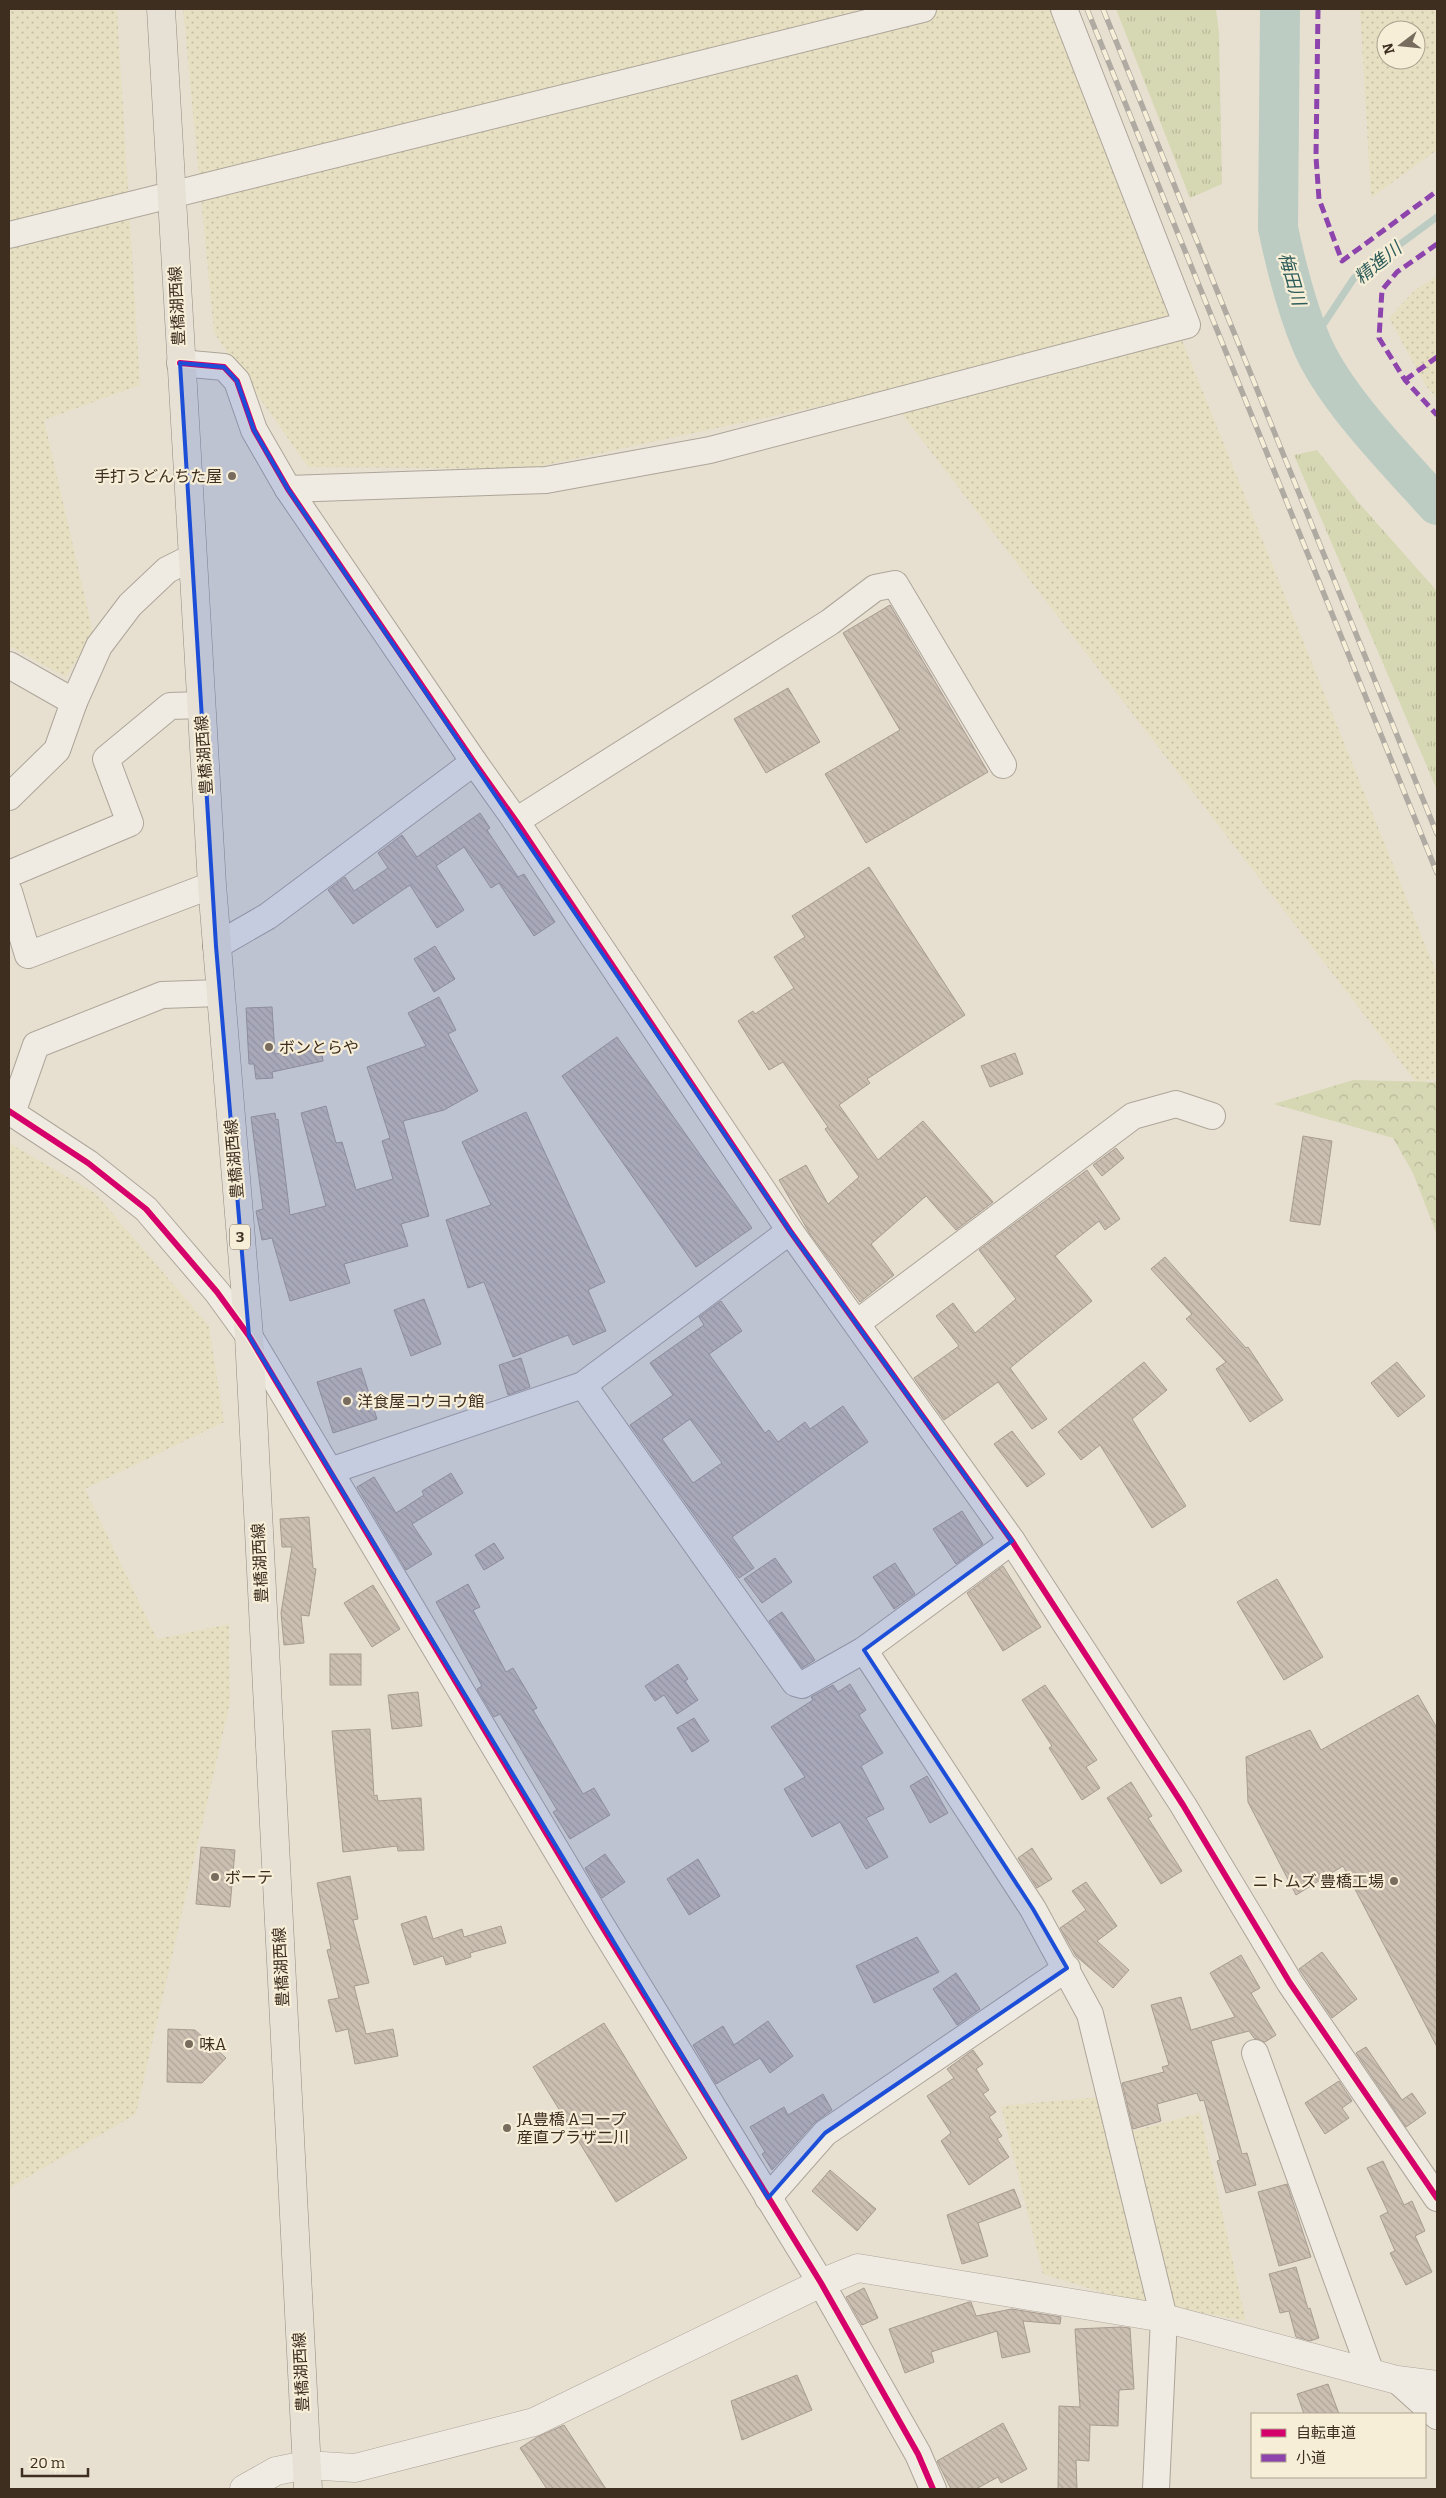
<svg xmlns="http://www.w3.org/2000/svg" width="1446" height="2498" viewBox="0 0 1446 2498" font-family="Bitter,'Noto Sans JP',serif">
<defs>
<pattern id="farmland-dots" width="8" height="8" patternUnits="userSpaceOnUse" patternTransform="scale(1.25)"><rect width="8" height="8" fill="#e6dfc2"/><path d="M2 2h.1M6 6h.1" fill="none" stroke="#c6c0a6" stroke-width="1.8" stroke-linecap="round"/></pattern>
<pattern id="grass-tufts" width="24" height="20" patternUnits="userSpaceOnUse" patternTransform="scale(1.25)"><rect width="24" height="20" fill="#d6d7b3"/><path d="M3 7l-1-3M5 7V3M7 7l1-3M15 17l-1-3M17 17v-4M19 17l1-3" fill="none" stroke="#b9b99a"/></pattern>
<pattern id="forest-crowns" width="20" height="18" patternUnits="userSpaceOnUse" patternTransform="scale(1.25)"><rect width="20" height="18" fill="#d6d7b3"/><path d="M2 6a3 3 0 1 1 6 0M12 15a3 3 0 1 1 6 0" fill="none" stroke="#b9b99a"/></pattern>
<pattern id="building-back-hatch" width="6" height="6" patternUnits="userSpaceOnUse" patternTransform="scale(1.25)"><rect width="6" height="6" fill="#cbbfb2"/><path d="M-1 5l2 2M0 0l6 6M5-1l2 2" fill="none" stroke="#afa499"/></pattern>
</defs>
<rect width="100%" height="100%" fill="#e7e0d1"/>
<g fill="url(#farmland-dots)" fill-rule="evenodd">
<polygon points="9,9 117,9 140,385 44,420 93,632 66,677 9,646"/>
<polygon points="183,9 1049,9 1437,974 1437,1079 1416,1082 885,392 527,469 308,467 214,333"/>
<path d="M1360,9H1437V150L1371,198ZM1386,30H1416V60H1386Z"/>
<polygon points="1437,276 1437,398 1426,386 1389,318 1415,290"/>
<polygon points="9,1143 95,1193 209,1326 224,1422 85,1489 157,1639 229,1624 230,1703 136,2114 9,2188"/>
<polygon points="1099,2097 1149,2290 1143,2305 1043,2274 1001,2106"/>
<polygon points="1200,2113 1246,2321 1165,2306 1125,2133"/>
</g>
<g fill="url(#grass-tufts)">
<polygon points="1116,9 1216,9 1219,33 1222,184 1190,198"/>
<polygon points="1317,450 1358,502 1437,591 1437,790 1294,455"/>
</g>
<polygon fill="url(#forest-crowns)" points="1353,1080 1437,1082 1437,1235 1413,1173 1393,1138 1274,1104"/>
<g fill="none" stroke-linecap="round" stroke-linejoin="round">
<polyline stroke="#bcccc2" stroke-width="7" points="1311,343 1354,278 1437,217"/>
<path stroke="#bcccc2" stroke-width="40" d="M1280,9L1278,228C1286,266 1296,306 1311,342C1333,396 1397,461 1437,505"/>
</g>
<g fill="url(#building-back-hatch)" stroke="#a89c90" fill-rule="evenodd">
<polygon points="890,605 988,772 866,843 825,774 900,730 843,633"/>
<polygon points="788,688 820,742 766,773 734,719"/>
<polygon points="480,813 490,828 487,830 518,877 524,874 555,922 534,936 499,883 491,888 464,847 436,866 464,910 437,928 410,885 353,924 328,890 345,877 354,891 388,868 378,853 402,835 417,857"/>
<polygon points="869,867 965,1015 867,1079 870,1083 839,1105 878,1160 923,1121 993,1202 956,1230 926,1196 871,1244 894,1275 860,1302 810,1234 779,1180 806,1165 828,1204 859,1177 825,1129 828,1127 783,1062 769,1070 738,1021 753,1011 755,1014 794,988 774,957 805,937 792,916"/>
<polygon points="435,946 455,979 434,992 414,959"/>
<polygon points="439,997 456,1030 448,1034 478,1091 444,1110 403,1121 429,1216 401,1224 408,1246 344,1264 350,1283 290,1301 272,1238 262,1240 256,1211 263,1209 251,1117 275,1113 276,1120 278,1119 290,1215 326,1206 301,1113 326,1106 336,1143 342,1142 356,1190 393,1179 382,1141 390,1138 367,1067 426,1046 408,1013"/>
<polygon points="272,1007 275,1054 321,1050 323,1061 272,1072 273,1078 256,1079 254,1064 249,1064 246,1008"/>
<polygon points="617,1037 752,1228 696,1267 562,1076"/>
<polygon points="1015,1053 1023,1074 990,1087 981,1066"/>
<polygon points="526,1112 605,1282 588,1290 606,1331 573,1345 568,1335 513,1357 484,1282 468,1288 446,1220 491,1205 462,1142"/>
<polygon points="1303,1136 1332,1141 1320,1225 1290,1221"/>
<polygon points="1116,1148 1124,1158 1102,1176 1093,1165"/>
<polygon points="1087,1170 1120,1219 1105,1230 1099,1221 1055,1256 1092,1301 1010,1368 1047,1419 1032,1429 998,1382 944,1420 914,1378 959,1346 936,1316 953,1303 975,1333 1016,1299 979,1250"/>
<polygon points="1165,1257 1246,1348 1248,1347 1283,1400 1250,1422 1216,1369 1226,1362 1186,1319 1192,1314 1151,1269"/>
<polygon points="424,1299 441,1344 411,1356 394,1310"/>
<path d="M721,1301L742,1331L709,1354L765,1433L769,1430L778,1442L805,1422L810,1429L843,1406L868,1442L732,1537L754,1568L739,1578L630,1425L673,1395L650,1363L704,1325L699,1317ZM690,1419L722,1463L693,1483L662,1439Z"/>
<polygon points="521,1358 530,1387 508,1395 499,1365"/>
<polygon points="1144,1362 1167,1390 1132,1419 1186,1506 1152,1528 1100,1445 1081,1460 1058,1432"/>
<polygon points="1397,1362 1425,1396 1398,1417 1371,1383"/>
<polygon points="361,1368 377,1419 333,1433 317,1382"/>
<polygon points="1012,1431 1045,1474 1027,1487 994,1444"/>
<polygon points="451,1473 463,1493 412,1524 432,1554 406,1570 357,1487 374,1477 396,1513 424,1495 422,1491"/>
<polygon points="962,1511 983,1544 956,1564 933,1529"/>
<polygon points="309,1517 313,1568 316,1569 309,1616 301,1615 304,1643 284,1645 281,1613 292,1547 282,1547 280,1519"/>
<polygon points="494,1543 504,1558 484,1570 475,1555"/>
<polygon points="775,1558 792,1582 762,1603 744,1579"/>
<polygon points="895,1563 915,1594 894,1609 873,1577"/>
<polygon points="1003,1566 1041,1627 1003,1651 967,1593"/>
<polygon points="1277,1579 1323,1657 1284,1680 1237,1602"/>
<polygon points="468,1584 480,1607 473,1610 506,1672 513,1668 537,1708 533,1710 583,1794 594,1788 610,1815 570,1839 553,1812 557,1810 500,1714 494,1717 477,1689 482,1686 436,1602"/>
<polygon points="373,1585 400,1629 372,1647 344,1603"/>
<polygon points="782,1612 815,1660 802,1668 769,1621"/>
<rect x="330" y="1654" width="31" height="31"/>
<polygon points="678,1664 688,1679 685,1681 698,1700 677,1714 664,1695 655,1701 645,1686"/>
<polygon points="850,1684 866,1710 859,1715 883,1753 861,1766 884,1809 866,1818 888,1857 866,1869 840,1822 812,1837 784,1789 805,1777 771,1727 813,1700 811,1697 833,1685 838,1692"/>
<polygon points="1045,1685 1097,1760 1086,1767 1100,1788 1082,1800 1049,1748 1052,1746 1022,1700"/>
<polygon points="418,1692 422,1726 392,1729 388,1695"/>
<polygon points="1418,1695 1437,1728 1437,2047 1343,1866 1296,1895 1248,1802 1246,1757 1310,1730 1321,1750"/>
<polygon points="694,1718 709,1741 692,1752 677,1728"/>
<polygon points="370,1729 374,1796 377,1795 378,1801 421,1798 424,1850 398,1851 397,1846 343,1852 332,1731"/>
<polygon points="927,1776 948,1813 930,1823 910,1786"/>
<polygon points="1131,1782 1152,1816 1148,1818 1182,1871 1161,1884 1107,1798"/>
<polygon points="201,1847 235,1850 230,1907 196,1904"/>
<polygon points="1032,1848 1052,1879 1037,1888 1018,1858"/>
<polygon points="605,1854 625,1882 602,1898 585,1868"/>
<polygon points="698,1859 720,1896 689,1915 667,1879"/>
<polygon points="350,1876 358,1919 353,1920 369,1983 354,1986 366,2034 393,2029 398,2056 355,2064 348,2029 336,2032 328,2000 339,1998 327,1950 331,1949 317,1883"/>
<polygon points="1086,1882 1117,1926 1097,1941 1129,1970 1113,1988 1076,1956 1060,1928 1086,1910 1072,1891"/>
<polygon points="426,1916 433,1939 462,1929 464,1937 501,1926 506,1943 470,1953 471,1957 446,1965 443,1956 414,1965 401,1924"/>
<polygon points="917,1937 939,1972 874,2003 856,1966"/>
<polygon points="1322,1952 1357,1999 1332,2018 1299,1969"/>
<polygon points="1241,1955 1260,1988 1251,1993 1276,2035 1265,2042 1254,2038 1249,2031 1211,2041 1242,2154 1247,2153 1256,2185 1226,2193 1217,2161 1220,2160 1204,2100 1200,2101 1197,2093 1157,2104 1161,2121 1133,2129 1122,2083 1164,2072 1162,2067 1169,2065 1151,2005 1181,1997 1191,2030 1235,2017 1210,1973"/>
<polygon points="956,1973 980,2009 957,2025 933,1989"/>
<polygon points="768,2021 793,2056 770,2073 760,2058 716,2084 693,2045 723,2026 734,2045"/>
<polygon points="604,2023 687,2158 616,2202 533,2067"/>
<polygon points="168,2029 195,2030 226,2058 202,2083 167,2082"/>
<polygon points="1366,2047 1402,2100 1412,2093 1426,2113 1406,2127 1356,2053"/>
<polygon points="973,2050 983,2064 976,2069 989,2090 983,2094 996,2112 989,2117 1002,2136 997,2139 1009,2157 969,2185 941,2141 951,2133 927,2096 954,2078 947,2069"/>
<polygon points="1339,2081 1352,2101 1342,2108 1349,2118 1325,2134 1305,2103"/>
<polygon points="823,2094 832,2110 814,2123 772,2170 762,2154 765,2152 750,2127 784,2107 788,2115"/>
<polygon points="1383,2161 1404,2205 1412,2201 1425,2231 1415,2236 1432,2272 1406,2285 1390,2253 1395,2251 1380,2216 1388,2212 1367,2168"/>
<polygon points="830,2170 876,2209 857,2231 812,2191"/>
<polygon points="1287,2184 1311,2257 1279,2266 1258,2192"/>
<polygon points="1014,2189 1021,2207 978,2223 988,2256 962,2264 947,2215"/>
<polygon points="1296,2267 1308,2309 1310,2308 1319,2338 1310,2341 1296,2337 1289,2311 1280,2313 1269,2274"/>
<polygon points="864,2288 878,2318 862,2325 846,2297"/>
<polygon points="969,2302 971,2302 976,2316 1012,2309 1061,2317 1060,2324 1023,2321 1030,2352 1002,2358 997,2331 931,2352 934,2362 905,2373 889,2329"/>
<polygon points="1121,2327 1130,2328 1134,2389 1119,2390 1118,2426 1090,2425 1089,2461 1076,2460 1077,2489 1058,2489 1059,2406 1080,2407 1075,2329"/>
<polygon points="797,2375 812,2410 742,2440 731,2401"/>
<polygon points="1328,2384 1339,2414 1304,2414 1297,2394"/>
<polygon points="1003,2423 1027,2469 1001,2483 998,2477 976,2489 951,2489 937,2461"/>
<polygon points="564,2425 606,2489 547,2489 520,2448 537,2437"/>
</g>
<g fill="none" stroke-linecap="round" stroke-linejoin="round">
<g stroke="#ada599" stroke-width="28">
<g id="minor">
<polyline points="9,235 923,9"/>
<polyline points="180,363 224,367 237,381 254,430 288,489 474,762 516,821 790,1231 1012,1541 1183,1805 1290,1983 1437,2198"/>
<polyline points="288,489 546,480 710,450 1187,325 1064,9"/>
<polyline points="9,665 74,702"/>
<polyline points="9,797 57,750 74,702 99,646 130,605 167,570 191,558"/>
<polyline points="516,821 830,622 875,588 895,584 1003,765"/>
<polyline points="9,874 130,823 106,759 170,706 201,705"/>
<polyline points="9,892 28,955 212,885"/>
<polyline points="216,946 268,916 474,762"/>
<polyline points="9,1111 88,1163 146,1209 217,1292 249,1336 598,1920 821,2283 918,2454 933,2489"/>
<polyline points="12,1113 36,1045 162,995 220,993"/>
<polyline points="857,1323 1133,1116 1176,1104 1212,1116"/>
<polyline points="583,1385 795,1683 802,1685 864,1650 1012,1541"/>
<polyline points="330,1471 583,1385 790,1231"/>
<polyline points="864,1650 1033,1909 1090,2014 1164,2318 1156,2489"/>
<polyline points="1255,2053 1371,2373"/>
<polyline points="768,2198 825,2133 1067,1968"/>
<polyline points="1397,2380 1437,2416"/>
</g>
</g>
<g stroke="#ada599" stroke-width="29">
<polyline id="tertiary" points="244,2489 276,2471 306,2465 355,2468 534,2422 821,2283 858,2268 1164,2318 1397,2380 1437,2385"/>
</g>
<g stroke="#928b80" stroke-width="29">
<polyline id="primary" points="161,9 212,885 249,1336 308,2489"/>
</g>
<use href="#minor" stroke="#efebe3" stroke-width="26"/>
<use href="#tertiary" stroke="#efebe3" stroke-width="28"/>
<use href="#primary" stroke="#e6e1d4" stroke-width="28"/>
<g stroke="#afaaa2" stroke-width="5.5">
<g id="rail">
<polyline points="1087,9 1437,873"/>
<polyline points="1103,9 1437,834"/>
</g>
</g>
<use href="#rail" stroke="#f7eed8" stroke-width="4" stroke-dasharray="11" stroke-linecap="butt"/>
<g stroke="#8e44ad" stroke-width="5" stroke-dasharray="10 5" stroke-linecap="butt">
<polyline points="1318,9 1316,157 1319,199 1342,261 1437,191"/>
<polyline points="1437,244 1397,272 1382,290 1379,338 1405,380 1437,415"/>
<polyline points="1405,380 1437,357"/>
</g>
<g stroke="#f7eed8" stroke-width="9">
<g id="cycleway">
<polyline points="180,363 224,367 237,381 254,430 288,489 474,762 516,821 790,1231 1012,1541 1183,1805 1290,1983 1437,2198"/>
<polyline points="9,1111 88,1163 146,1209 217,1292 249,1336 598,1920 821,2283 918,2454 933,2489"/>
</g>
</g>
<use href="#cycleway" stroke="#d6006c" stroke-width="6"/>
</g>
<path fill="#1d4ed8" fill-opacity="0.2" stroke="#1d4ed8" stroke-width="4" stroke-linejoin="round" d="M180,363L224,367L237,381L254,430L288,489L790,1231L1012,1541L864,1650L1033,1909L1067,1968L825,2133L768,2198L249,1336L216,946Z"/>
<g fill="#786c5e" stroke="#f7eed8" stroke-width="2">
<circle cx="232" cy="476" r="5"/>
<circle cx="269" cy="1047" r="5"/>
<circle cx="347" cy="1401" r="5"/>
<circle cx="215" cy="1877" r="5"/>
<circle cx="1394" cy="1881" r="5"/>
<circle cx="189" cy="2044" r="5"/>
<circle cx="507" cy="2128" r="5"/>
</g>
<g text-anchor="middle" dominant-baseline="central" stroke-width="4.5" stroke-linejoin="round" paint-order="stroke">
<rect fill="#f7eed8" stroke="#756857" stroke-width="1" x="230" y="1224.5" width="20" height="25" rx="4"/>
<g font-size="15" font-weight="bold" fill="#3d2e20">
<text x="240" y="1237">3</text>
</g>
<g font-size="16" fill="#3d2e20" stroke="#f7eed8">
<text transform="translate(177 306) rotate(-93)">豊橋湖西線</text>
<text transform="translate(204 755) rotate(-94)">豊橋湖西線</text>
<text transform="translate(234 1159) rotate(-95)">豊橋湖西線</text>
<text transform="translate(260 1563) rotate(-93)">豊橋湖西線</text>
<text transform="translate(281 1967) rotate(-93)">豊橋湖西線</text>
<text transform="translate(301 2372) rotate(-93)">豊橋湖西線</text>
</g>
<g font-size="16" fill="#3d2e20" stroke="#f7eed8" text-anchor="start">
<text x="222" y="476" text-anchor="end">手打うどんちた屋</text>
<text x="279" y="1047">ボンとらや</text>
<text x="357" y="1401">洋食屋コウヨウ館</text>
<text x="225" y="1877">ボーテ</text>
<text x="1384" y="1881" text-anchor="end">ニトムズ 豊橋工場</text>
<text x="199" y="2044">味A</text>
<text x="517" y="2119">JA豊橋 Aコープ<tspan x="517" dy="18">産直プラザ二川</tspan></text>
</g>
<g font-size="18" font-style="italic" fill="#2f5d5a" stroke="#f7eed8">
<text transform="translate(1378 263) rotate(-39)">精進川</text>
<text transform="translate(1292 279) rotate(74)">梅田川</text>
</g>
</g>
<rect width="1446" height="2498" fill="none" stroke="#3d2e20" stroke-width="20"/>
<rect x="1251" y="2413" width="175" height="65" fill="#f7eed8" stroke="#ada18e"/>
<rect x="1261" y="2429" width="25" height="8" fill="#d6006c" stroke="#ada18e"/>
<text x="1296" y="2438" font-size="15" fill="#3d2e20">自転車道</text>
<rect x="1261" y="2454" width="25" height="8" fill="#8e44ad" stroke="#ada18e"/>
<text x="1296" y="2463" font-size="15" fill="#3d2e20">小道</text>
<g transform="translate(1401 45) rotate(254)"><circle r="24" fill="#f7eed8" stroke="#ada18e"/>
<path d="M0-4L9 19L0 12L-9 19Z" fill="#786c5e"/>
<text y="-8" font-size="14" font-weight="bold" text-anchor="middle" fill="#3d2e20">N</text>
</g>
<path d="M22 2468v8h66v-8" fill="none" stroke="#3d2e20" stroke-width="2.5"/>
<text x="30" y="2468" font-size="15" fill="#3d2e20" stroke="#f7eed8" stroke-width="4" paint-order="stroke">20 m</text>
</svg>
